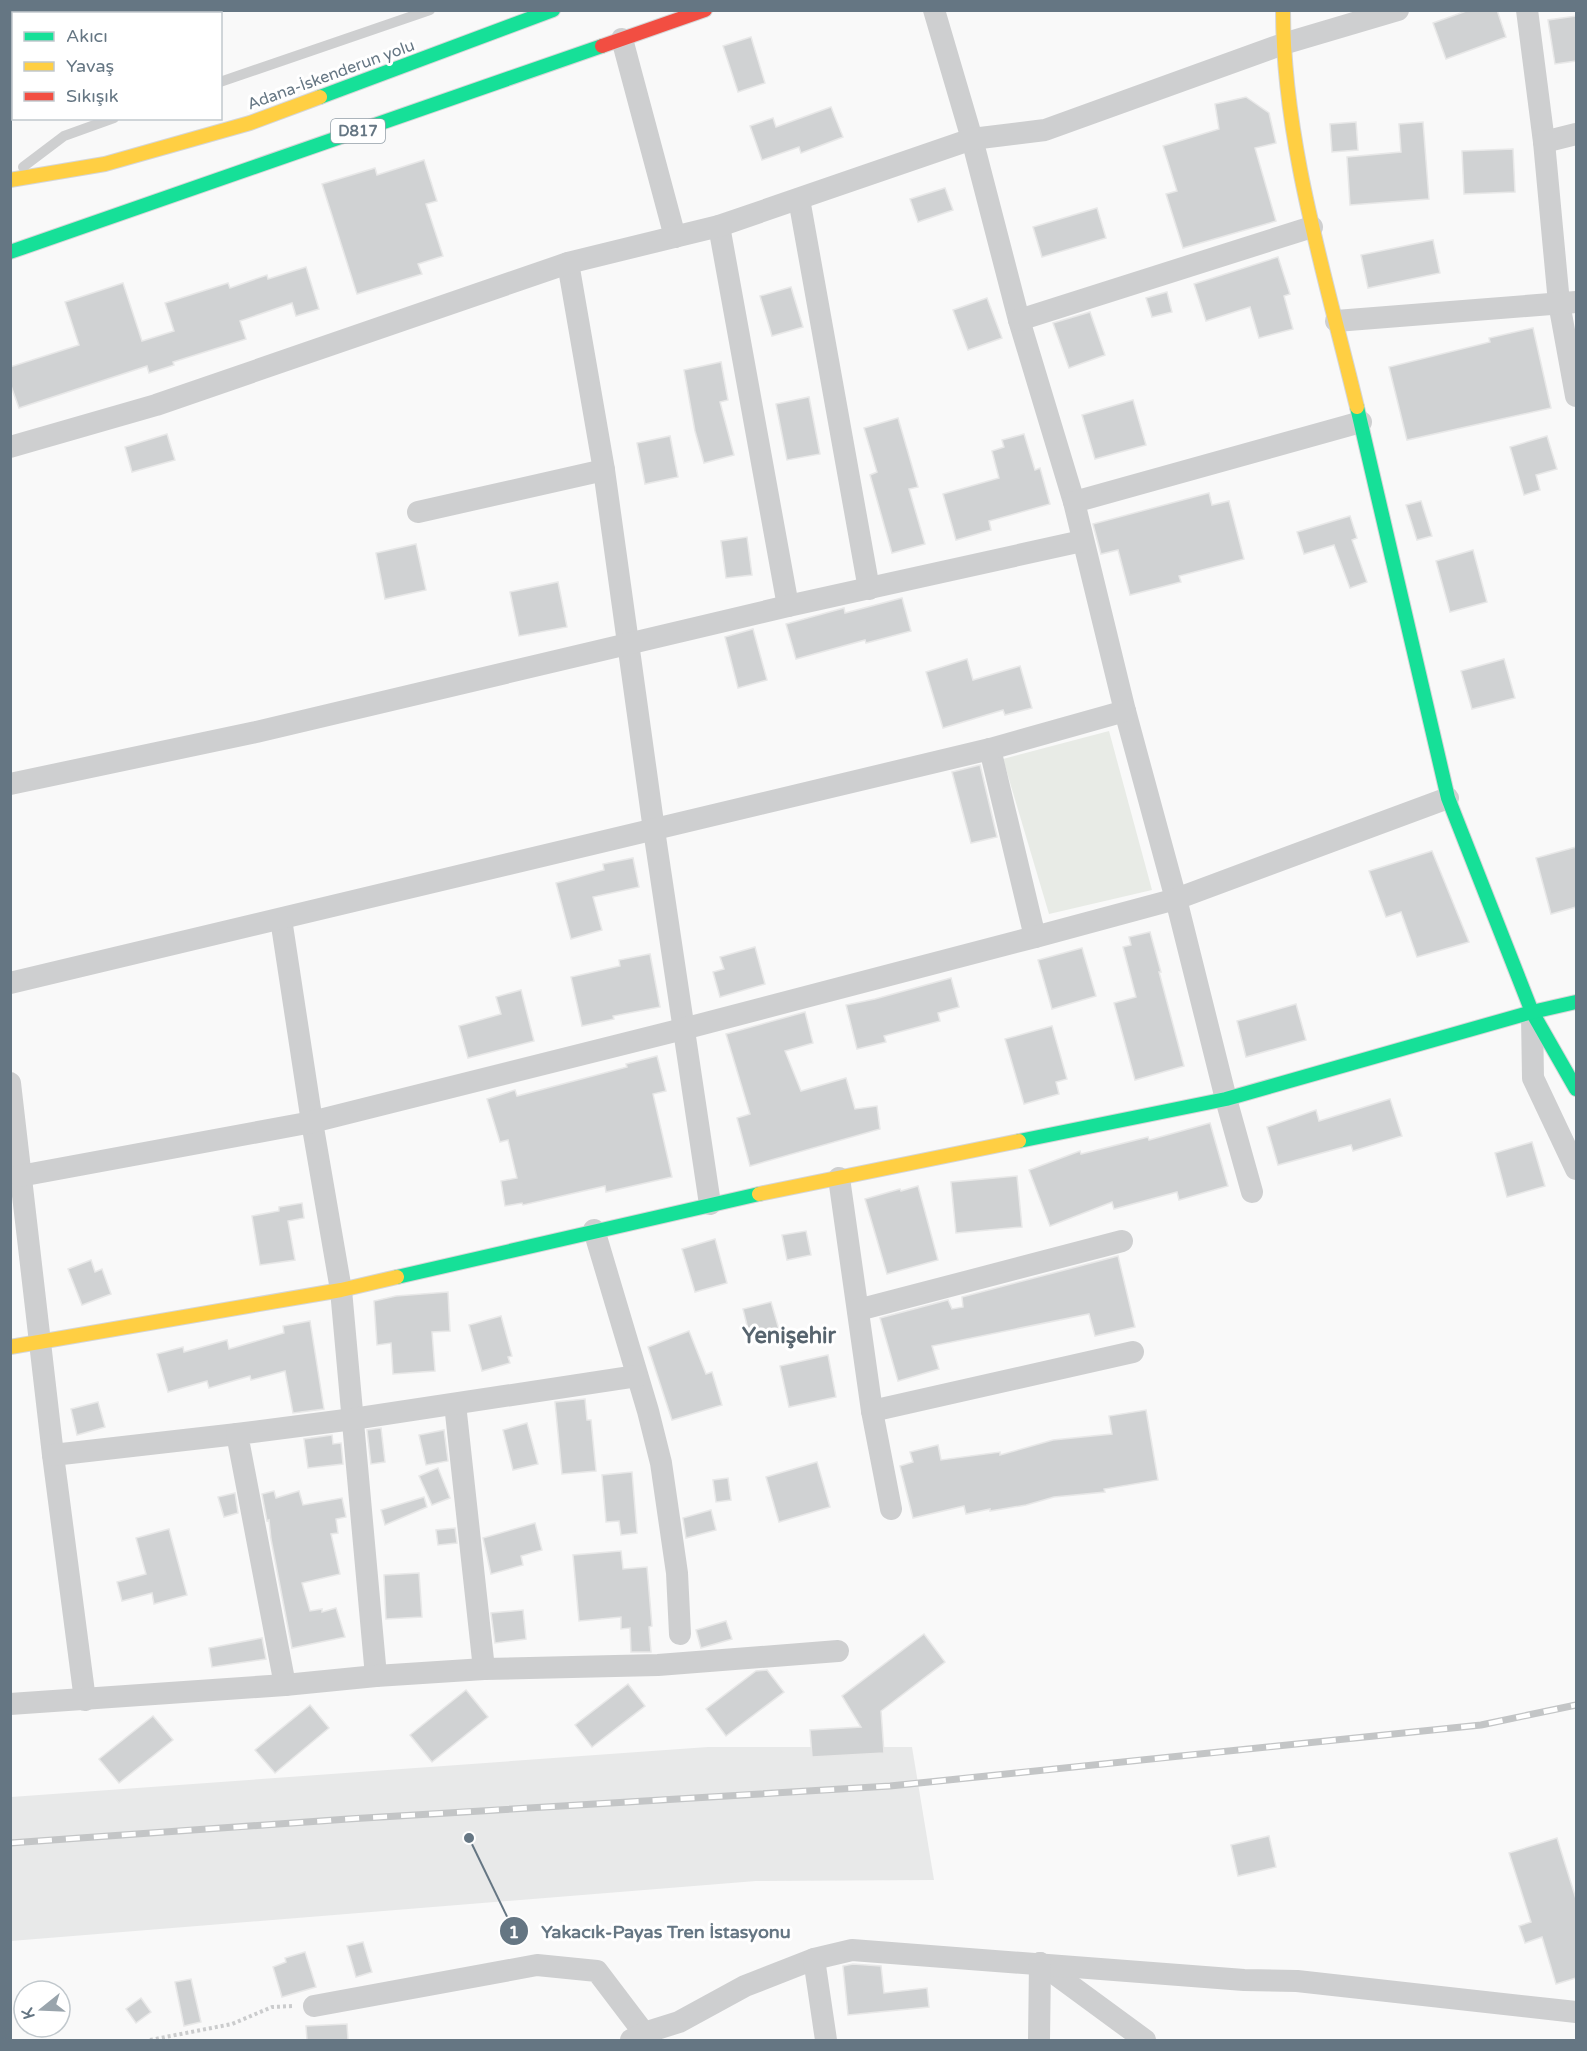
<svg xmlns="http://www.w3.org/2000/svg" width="1587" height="2051" viewBox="0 0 1587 2051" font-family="'Varela Round',sans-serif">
<rect width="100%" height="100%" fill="#f9f9f9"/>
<polygon fill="#e8e9e9" points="708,1747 912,1747 934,1880 756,1881 11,1941 11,1797"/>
<polygon fill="#e8ebe6" points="1109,731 1152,890 1049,914 1003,759"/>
<g fill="#d0d2d3" stroke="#e8e8e8" stroke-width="1.5">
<polygon points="1469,10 1497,10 1506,37 1446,59 1433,23"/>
<polygon points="1576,16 1576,61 1555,64 1548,20"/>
<polygon points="751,37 765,83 738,92 723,46"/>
<polygon points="1246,97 1269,113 1276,143 1255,148 1276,221 1183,248 1166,194 1177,191 1163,146 1219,129 1215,104"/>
<polygon points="831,107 843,137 801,153 799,147 762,160 750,126 773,118 776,127"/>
<polygon points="1356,122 1358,150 1332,152 1330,124"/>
<polygon points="1423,122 1429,199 1350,205 1347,157 1401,152 1399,124"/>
<polygon points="1513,149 1515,192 1464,194 1462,151"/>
<polygon points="424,160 437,201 426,204 443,256 418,264 422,274 357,294 322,184 375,168 377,175"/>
<polygon points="945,188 953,210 918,222 910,199"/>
<polygon points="1097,208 1106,238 1042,257 1033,227"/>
<polygon points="1433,240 1440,273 1368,288 1361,255"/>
<polygon points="1278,257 1290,294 1284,296 1293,329 1259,338 1250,307 1206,321 1194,284"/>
<polygon points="306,267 319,309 296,316 292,303 240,321 246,339 173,362 174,365 149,373 147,366 19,408 10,383 10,367 79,345 65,302 123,283 142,341 174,331 165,303 228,283 230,288 267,275 268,279"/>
<polygon points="791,287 803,327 772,336 760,296"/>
<polygon points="1167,292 1172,312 1152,317 1146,298"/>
<polygon points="987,298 1002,338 968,350 953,310"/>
<polygon points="1090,312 1105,355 1069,368 1053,323"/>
<polygon points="1533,328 1551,408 1407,440 1389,367 1490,342 1489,338"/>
<polygon points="721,362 728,400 720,402 734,455 704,463 695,431 684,370"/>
<polygon points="809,397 820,454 787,460 776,404"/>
<polygon points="1133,400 1146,445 1095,459 1082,415"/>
<polygon points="898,418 918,487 909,489 925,544 892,553 870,475 877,472 864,428"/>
<polygon points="167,434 175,460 132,472 125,447"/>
<polygon points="1024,434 1035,470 1040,468 1050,504 989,521 991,530 956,540 943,494 999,478 992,451 1004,447 1002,440"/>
<polygon points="670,436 678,477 645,484 637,443"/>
<polygon points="1547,436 1557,469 1536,475 1540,490 1524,495 1510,447"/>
<polygon points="1209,493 1212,505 1229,501 1244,559 1179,576 1181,582 1130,595 1118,550 1101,554 1093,524"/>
<polygon points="1421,501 1432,536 1417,540 1406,505"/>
<polygon points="1350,516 1357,538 1352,540 1367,582 1350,588 1334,545 1304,554 1297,532"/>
<polygon points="747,537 752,575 726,578 721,541"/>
<polygon points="416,544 426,590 385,599 376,553"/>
<polygon points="1473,550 1487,602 1450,612 1436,561"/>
<polygon points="558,582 567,627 519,636 510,592"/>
<polygon points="902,598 911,631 866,643 865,640 796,659 786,624 844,608 845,613"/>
<polygon points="753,629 767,680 738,688 725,637"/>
<polygon points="967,659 973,680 1020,666 1032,708 1005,715 1003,710 943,728 926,672"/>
<polygon points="1504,659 1515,698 1472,709 1461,671"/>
<polygon points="980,765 997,837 971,843 952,772"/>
<polygon points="1576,847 1576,907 1551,914 1536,858"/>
<polygon points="1432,851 1469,942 1417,957 1401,912 1386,917 1369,871"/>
<polygon points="633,858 639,887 593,897 602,930 571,939 556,883 604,870 603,864"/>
<polygon points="1150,932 1161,972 1159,972 1184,1066 1135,1080 1114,1003 1136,997 1123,947 1131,945 1129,937"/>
<polygon points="755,947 765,984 720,997 713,972 724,969 720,957"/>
<polygon points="1082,948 1096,996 1052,1009 1038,960"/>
<polygon points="650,954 660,1007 613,1016 614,1019 582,1026 571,977 620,966 619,960"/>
<polygon points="951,978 959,1007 938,1013 940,1021 884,1036 886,1042 857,1049 846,1005 875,999"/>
<polygon points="521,990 534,1041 468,1058 459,1026 501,1014 496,997"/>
<polygon points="1296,1004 1306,1040 1246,1057 1237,1021"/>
<polygon points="805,1012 813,1043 785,1051 801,1091 846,1078 855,1109 877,1106 880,1129 750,1166 737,1118 750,1114 726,1034"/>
<polygon points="1052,1026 1067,1079 1056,1082 1059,1094 1024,1104 1005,1039"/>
<polygon points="657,1056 666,1091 653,1094 672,1177 606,1192 605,1186 523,1205 522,1203 505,1206 501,1181 517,1178 508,1140 500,1142 487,1099 515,1090 517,1096 627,1067 626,1064"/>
<polygon points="1390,1099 1402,1136 1353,1151 1351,1145 1278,1165 1267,1127 1316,1110 1319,1121"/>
<polygon points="1210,1123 1228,1186 1179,1200 1177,1192 1114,1209 1112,1202 1050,1226 1029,1170 1080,1151 1081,1154 1148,1137 1149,1140"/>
<polygon points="1532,1142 1545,1186 1507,1197 1495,1153"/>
<polygon points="1017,1176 1022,1227 956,1233 951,1182"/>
<polygon points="918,1186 938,1260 887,1274 865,1199 900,1189 901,1191"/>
<polygon points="302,1203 304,1218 288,1221 295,1260 260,1265 252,1216 279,1211 279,1207"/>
<polygon points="806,1231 811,1255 787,1260 782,1235"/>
<polygon points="715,1239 727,1283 695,1292 682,1249"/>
<polygon points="1118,1256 1135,1327 1095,1336 1089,1314 932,1346 939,1369 898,1381 880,1318 948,1300 952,1309 963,1307 962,1297"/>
<polygon points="91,1260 95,1272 102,1269 111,1294 82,1305 68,1269"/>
<polygon points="448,1292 450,1331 432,1332 435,1371 393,1374 391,1343 377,1345 374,1301 396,1296"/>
<polygon points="771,1302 780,1333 751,1341 743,1309"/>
<polygon points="501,1316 512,1356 508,1357 510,1363 482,1371 469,1325"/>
<polygon points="310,1321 324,1409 293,1413 285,1371 251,1380 250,1376 209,1388 207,1381 168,1392 157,1354 183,1347 184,1352 227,1340 229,1349 284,1333 283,1326"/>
<polygon points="689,1331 706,1374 712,1372 722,1405 672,1420 648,1347"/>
<polygon points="828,1355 836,1397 789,1407 780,1366"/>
<polygon points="585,1399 587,1420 591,1420 596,1471 562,1474 555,1402"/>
<polygon points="98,1402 105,1427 77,1435 71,1409"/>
<polygon points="1146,1410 1158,1480 1104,1489 1105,1492 1054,1497 1026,1505 990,1511 990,1509 966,1514 964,1506 913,1518 900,1466 913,1462 910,1452 938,1445 941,1460 1000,1452 1000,1455 1053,1440 1112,1434 1109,1416"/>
<polygon points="527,1423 538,1464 513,1470 503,1430"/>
<polygon points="381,1428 385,1462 371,1464 367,1430"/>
<polygon points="444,1430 448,1461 426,1465 419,1435"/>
<polygon points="332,1435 333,1444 341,1443 343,1464 308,1468 304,1439"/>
<polygon points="817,1462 830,1507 779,1522 766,1477"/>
<polygon points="438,1468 450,1498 432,1505 419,1476"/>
<polygon points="632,1472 637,1533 621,1535 619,1521 606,1522 602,1475"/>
<polygon points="728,1478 731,1500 716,1502 713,1480"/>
<polygon points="274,1491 276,1498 299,1491 303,1505 342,1498 346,1517 336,1519 338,1533 331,1534 340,1574 302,1583 310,1611 322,1609 322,1612 336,1608 345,1637 292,1648 271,1539 269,1520 267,1521 262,1494"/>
<polygon points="235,1493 238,1513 224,1517 218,1497"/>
<polygon points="424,1497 427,1507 385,1525 381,1510"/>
<polygon points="711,1510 716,1530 686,1538 683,1518"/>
<polygon points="535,1523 542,1550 521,1556 523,1565 491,1574 483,1538"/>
<polygon points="455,1528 457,1543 438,1545 436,1530"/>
<polygon points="169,1529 187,1595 154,1604 152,1593 122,1601 117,1582 146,1574 136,1538"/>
<polygon points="621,1551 623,1569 647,1567 652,1626 649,1627 651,1652 631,1652 630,1628 621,1629 621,1617 579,1621 573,1555"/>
<polygon points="419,1573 422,1617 386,1619 384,1575"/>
<polygon points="523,1610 526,1639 495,1643 491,1613"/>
<polygon points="726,1621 732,1639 701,1648 696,1630"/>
<polygon points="924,1634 945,1662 881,1711 884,1753 812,1757 810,1730 861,1727 842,1696"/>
<polygon points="262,1638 266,1659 212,1667 209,1648"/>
<polygon points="767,1670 784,1692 726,1736 706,1709 756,1671"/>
<polygon points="628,1684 645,1706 592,1747 575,1725"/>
<polygon points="466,1690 488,1717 432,1762 410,1735"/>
<polygon points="310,1705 329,1728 275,1773 255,1750"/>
<polygon points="153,1716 173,1740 119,1783 99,1759"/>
<polygon points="1269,1836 1276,1867 1238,1876 1231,1845"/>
<polygon points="1557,1838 1576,1899 1576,1978 1556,1984 1542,1937 1525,1943 1519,1926 1531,1922 1509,1853"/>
<polygon points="363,1942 372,1972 356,1977 347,1946"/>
<polygon points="305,1952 316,1987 282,1997 273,1967 286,1962 285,1958"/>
<polygon points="853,1964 881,1966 884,1993 927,1988 929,2007 848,2015 843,1966"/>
<polygon points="191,1979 201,2022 184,2026 175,1982"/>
<polygon points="141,1998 151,2012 136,2023 126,2009"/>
<polygon points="347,2024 348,2040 307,2040 306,2026"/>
</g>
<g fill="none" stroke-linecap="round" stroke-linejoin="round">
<g stroke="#d5d6d7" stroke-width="16">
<g id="fast">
<polyline points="320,97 553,10"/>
<polyline points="10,252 602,46"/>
<polyline points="1357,407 1448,798 1532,1012 1576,1089"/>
<polyline points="1019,1141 1226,1099 1532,1012 1576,1002"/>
<polyline points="397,1277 759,1194"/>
</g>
</g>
<g stroke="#d5d6d7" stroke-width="16">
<g id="slow">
<path d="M1283,10C1283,143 1326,278 1357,407"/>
<polyline points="10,180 105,164 250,123 320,97"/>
<polyline points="759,1194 1019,1141"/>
<polyline points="10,1347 341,1290 397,1277"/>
</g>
</g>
<g stroke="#d5d6d7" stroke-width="16">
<polyline id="jam" points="602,46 705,10"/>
</g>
<polyline stroke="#cbcccd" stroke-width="4" stroke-dasharray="3 3" stroke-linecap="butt" points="150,2040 232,2024 272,2007 294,2006"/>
<g stroke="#cecfd0" stroke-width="10">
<polyline points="220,82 430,10"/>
<polyline points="23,167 64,136 114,118"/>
</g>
<g stroke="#cecfd0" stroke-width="22">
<polyline points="934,10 972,139 1019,320 1074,502 1125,711 1176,899 1226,1099 1252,1192"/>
<polyline points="1527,10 1544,142 1559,303 1576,396"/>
<polyline points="622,39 675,237"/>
<polyline points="1544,142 1576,134"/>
<polyline points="799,199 869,589"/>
<polyline points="719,226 788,606"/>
<polyline points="568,263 604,470 654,830 710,1204"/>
<polyline points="1019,320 1312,227"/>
<polyline points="1336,321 1576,302"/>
<polyline points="10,447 156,405 568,263 719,226 972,139 1045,130 1283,44 1398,10"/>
<polyline points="1074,502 1361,422"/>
<polyline points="418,512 604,470"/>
<polyline points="990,749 1035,937"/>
<polyline points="10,784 256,732 788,606 1082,541"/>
<polyline points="281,919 312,1122 341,1290 376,1676"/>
<polyline points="10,983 990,749 1125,711"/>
<polyline points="1532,1016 1533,1078 1576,1169"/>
<polyline points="10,1083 53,1455 85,1700"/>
<polyline points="20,1176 312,1122 683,1029 1035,937 1176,899 1448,798"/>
<polyline points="839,1178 872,1411 891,1509"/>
<polyline points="594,1230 648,1411 661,1463 677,1573 680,1634"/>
<polyline points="858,1310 1122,1241"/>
<polyline points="455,1404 484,1669"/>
<polyline points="872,1411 1133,1352"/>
<polyline points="53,1455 237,1434"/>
<polyline points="285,1685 237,1434 353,1419 637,1376"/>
<polyline points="10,1704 285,1685 376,1676 484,1669 658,1665 838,1651"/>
<polyline points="1040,1963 1145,2040"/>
<polyline points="314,2006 537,1965 597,1971 644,2033 645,2040"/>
<polyline points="631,2040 644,2033 679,2022 745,1986 814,1959"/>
<polyline points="826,2040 814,1959 852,1950 1244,1980 1297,1981 1576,2012"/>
<polyline points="1039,2040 1040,1963"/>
</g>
<use href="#fast" stroke="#16e098" stroke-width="14"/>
<use href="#slow" stroke="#ffcf43" stroke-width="14"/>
<use href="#jam" stroke="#f24e42" stroke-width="14"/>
<g stroke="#c3c5c6" stroke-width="7">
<polyline id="rail" points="10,1843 348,1819 890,1786 1481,1725 1576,1705"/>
</g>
<use href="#rail" stroke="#fff" stroke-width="4.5" stroke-dasharray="14" stroke-linecap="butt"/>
</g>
<g text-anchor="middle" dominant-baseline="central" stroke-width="6" stroke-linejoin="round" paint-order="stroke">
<rect fill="#fff" stroke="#939fa8" stroke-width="1.5" x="331" y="119" width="54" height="24" rx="4.5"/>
<g font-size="15" font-weight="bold" fill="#657683">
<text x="358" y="131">D817</text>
</g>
<g font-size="16" fill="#657683" stroke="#fff">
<text transform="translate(331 75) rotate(-20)">Adana-İskenderun yolu</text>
</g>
<g font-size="22" font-weight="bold" fill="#57646e" stroke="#fff">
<text x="789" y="1336">Yenişehir</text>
</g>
</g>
<path fill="none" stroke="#657683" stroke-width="2" d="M469 1838L514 1931"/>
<g fill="#657683" stroke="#fff" stroke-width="2">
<circle cx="469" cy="1838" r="6"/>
<circle cx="514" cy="1931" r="15"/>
</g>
<g font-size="18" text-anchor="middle" font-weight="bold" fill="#fff">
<text x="514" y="1938">1</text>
</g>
<g font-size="18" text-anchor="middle" font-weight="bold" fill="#657683" stroke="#fff" stroke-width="6" stroke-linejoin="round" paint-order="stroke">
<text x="666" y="1938">Yakacık-Payas Tren İstasyonu</text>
</g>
<rect width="1587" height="2051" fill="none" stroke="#657683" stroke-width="24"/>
<rect x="12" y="12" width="210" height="108" fill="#ffffff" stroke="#c1c8cd" stroke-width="1.5"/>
<rect x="24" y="32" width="30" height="9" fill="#16e098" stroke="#c1c8cd" stroke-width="1.5"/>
<text x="66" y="42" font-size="18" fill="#657683">Akıcı</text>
<rect x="24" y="62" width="30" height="9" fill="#ffcf43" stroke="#c1c8cd" stroke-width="1.5"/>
<text x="66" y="72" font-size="18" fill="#657683">Yavaş</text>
<rect x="24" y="92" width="30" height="9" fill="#f24e42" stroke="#c1c8cd" stroke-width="1.5"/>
<text x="66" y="102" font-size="18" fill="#657683">Sıkışık</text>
<g transform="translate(42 2009) rotate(252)"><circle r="28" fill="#ffffff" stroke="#c1c8cd" stroke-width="1.5"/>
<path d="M0-4.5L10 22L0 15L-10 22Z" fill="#99a4ac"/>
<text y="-9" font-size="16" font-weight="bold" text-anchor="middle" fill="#657683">K</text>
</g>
</svg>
